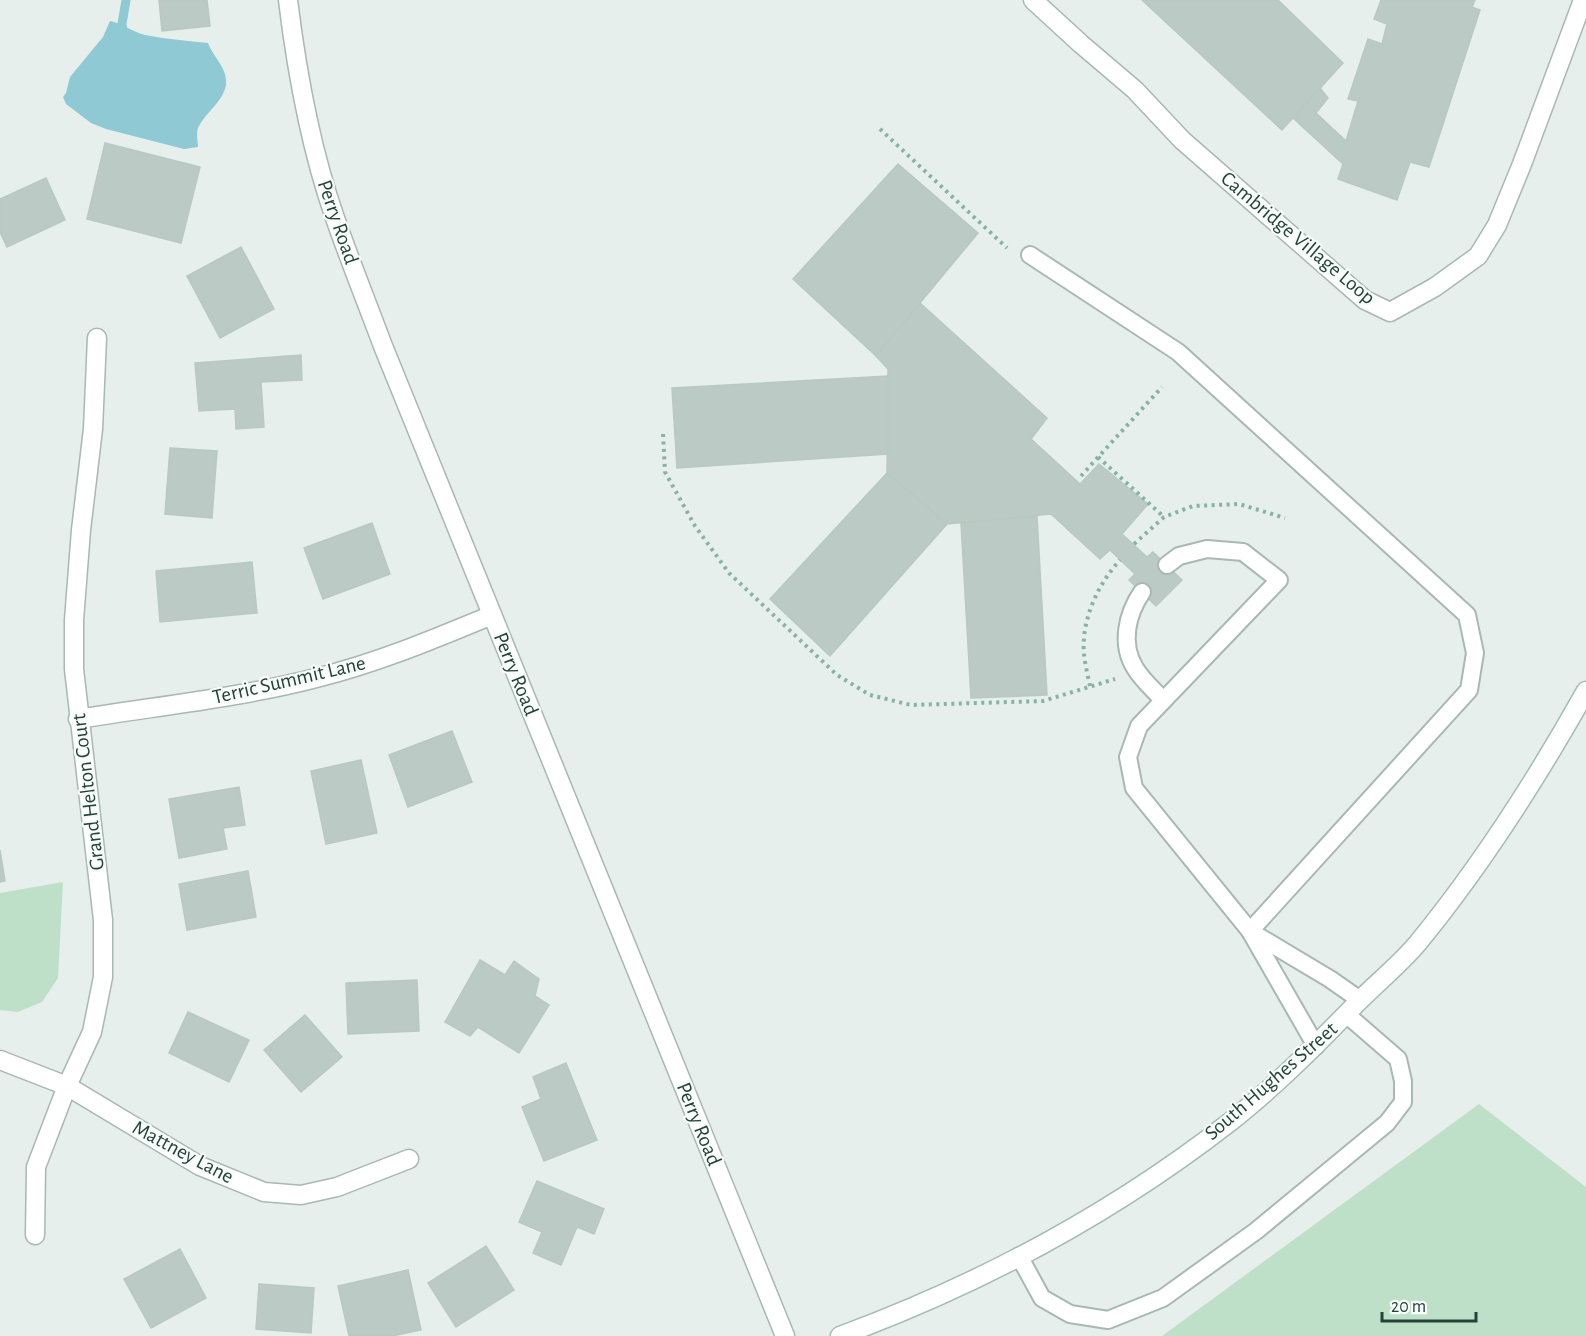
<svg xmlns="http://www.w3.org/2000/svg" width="1586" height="1336" viewBox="0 0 1586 1336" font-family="'Alegreya Sans',sans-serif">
<rect width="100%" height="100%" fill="#e6efeb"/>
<g fill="#bfe0c8">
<polygon points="63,882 58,978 42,1002 18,1012 0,1010 0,893"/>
<polygon points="1479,1104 1586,1187 1586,1336 1162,1336"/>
</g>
<path fill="#8ec9d4" d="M110,21C123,24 133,32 145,35C166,39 188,41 208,43C213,57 228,68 226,85C223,102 205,113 198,128C196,133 198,142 198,147L184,149L106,129L91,123L66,104L63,97L66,93L70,77L103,37Z"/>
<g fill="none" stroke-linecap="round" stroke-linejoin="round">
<polyline stroke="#8ec9d4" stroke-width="9" points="123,34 122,24 126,0"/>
</g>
<g fill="#bbcac4" stroke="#b8c9c2" stroke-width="1.5">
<polygon points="159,0 207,0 210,26 162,31"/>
<polygon points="1142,0 1278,0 1343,63 1282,130"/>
<polygon points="1381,0 1475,0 1472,7 1480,10 1429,167 1410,162 1397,200 1338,179 1343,164 1293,118 1320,88 1328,98 1316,113 1346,141 1358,101 1348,99 1368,39 1382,44 1387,24 1374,19"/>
<polygon points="105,143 200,167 181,243 87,219"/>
<polygon points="898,164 978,233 876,356 793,279"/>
<polygon points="46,178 65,220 7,247 0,232 0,199"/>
<polygon points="241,247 274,309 220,338 187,276"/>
<polygon points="920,303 1047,418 1031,439 1080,484 1099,464 1148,504 1122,534 1147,557 1153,552 1182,580 1156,606 1129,580 1135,574 1110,550 1100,559 1051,514 947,524 887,473 888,369 876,356"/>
<polygon points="301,355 302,380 261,382 264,427 236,429 235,409 199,411 195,363"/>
<polygon points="888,376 888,454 677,468 672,388"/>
<polygon points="170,448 217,451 212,518 165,514"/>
<polygon points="887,473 947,524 830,656 770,599"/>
<polygon points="1037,516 1047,695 971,698 961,523"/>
<polygon points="372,523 390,574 323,599 304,548"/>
<polygon points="252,562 257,613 160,622 156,571"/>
<polygon points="452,731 472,782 408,807 389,755"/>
<polygon points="361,760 377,833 326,844 311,771"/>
<polygon points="239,787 245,825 223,828 227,849 179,858 169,799"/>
<polygon points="0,850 5,881 0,882"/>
<polygon points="248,871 256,917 187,930 179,884"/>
<polygon points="480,960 505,975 514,961 539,979 535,996 549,1005 519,1053 478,1027 470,1036 445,1022"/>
<polygon points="417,980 419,1031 348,1034 346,983"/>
<polygon points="188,1012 249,1040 229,1082 169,1053"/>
<polygon points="305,1015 342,1057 301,1092 264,1050"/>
<polygon points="566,1063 597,1140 544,1161 522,1107 541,1099 533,1077"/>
<polygon points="537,1181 604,1209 594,1234 577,1227 561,1265 533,1253 542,1232 519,1222"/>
<polygon points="486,1246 514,1290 456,1327 428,1283"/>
<polygon points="180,1249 206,1298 151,1328 124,1279"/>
<polygon points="408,1270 421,1330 392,1336 349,1336 338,1286"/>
<polygon points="259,1284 314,1288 311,1333 256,1329"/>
</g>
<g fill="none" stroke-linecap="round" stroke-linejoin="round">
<g stroke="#a8b8b2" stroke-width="20">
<g id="lane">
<polyline points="1030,255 1178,352 1467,615 1475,653 1469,690 1250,931 1134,788 1128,757 1139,726 1279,580 1243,552 1207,549 1179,556 1167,565"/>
<path d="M1142,592C1127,614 1120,644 1135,668C1142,680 1154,690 1163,700"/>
<polyline points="1250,931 1316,1046"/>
<polyline points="1253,933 1330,979 1360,1000"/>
<polyline points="1019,1256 1042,1298 1070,1314 1108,1320 1163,1298 1256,1231 1387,1123 1403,1102 1403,1081 1398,1059 1346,1014"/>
</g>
</g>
<g stroke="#a8b8b2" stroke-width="21">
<g id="street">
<path d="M288,0C297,74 310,147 335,218C350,261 367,303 383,346L785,1336"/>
<polyline points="1033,0 1081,44 1135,90 1182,140 1365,300 1390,312 1435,287 1478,256 1497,225 1522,164 1583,0"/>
<path d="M78,719C157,706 239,698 316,678C377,663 434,639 492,615"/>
<polyline points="0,1060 67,1086 200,1166 264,1192 301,1195 337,1187 409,1159"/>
<polyline points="35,1235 36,1167 67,1086 92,1032 103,977 103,920 74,669 74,620 81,530 93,429 97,338"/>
</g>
</g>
<g stroke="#a4bbb3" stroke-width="21">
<path id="secondary" d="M840,1336C978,1285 1113,1213 1230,1122C1276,1086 1318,1043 1359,1001C1378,982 1400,964 1417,944C1482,865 1536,780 1586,691"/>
</g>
<g stroke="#86b3a5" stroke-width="4" stroke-dasharray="3 4.5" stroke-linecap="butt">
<polyline points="880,129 1007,248"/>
<polyline points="663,434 665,472 695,526 729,573 837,675 870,695 911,705 1043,701 1115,679"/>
<polyline points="1098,457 1164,517"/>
<polyline points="1081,476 1162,387"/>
<polyline points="1134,544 1164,517 1193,506 1239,504 1285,518"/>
<path d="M1090,686C1088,676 1085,665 1084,654C1081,620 1098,584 1120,560"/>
</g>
<use href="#lane" stroke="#fff" stroke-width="16"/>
<use href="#street" stroke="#fff" stroke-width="18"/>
<use href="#secondary" stroke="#fff" stroke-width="18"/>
</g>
<g text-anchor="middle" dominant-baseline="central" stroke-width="4.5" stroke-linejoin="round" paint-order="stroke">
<g font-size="21" fill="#24423a" stroke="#f7fbf9">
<text transform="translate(338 222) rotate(71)">Perry Road</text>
<text transform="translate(1298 238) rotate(40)">Cambridge Village Loop</text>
<text transform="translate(516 674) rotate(68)">Perry Road</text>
<text transform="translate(289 680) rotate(-13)">Terric Summit Lane</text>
<text transform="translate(88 792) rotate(-97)">Grand Helton Court</text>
<text transform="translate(1271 1081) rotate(-41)">South Hughes Street</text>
<text transform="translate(699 1124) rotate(68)">Perry Road</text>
<text transform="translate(183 1152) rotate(28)">Mattney Lane</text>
</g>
</g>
<path d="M1382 1312v9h94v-9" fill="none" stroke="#24423a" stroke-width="3"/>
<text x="1391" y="1312" font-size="18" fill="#24423a" stroke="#f7fbf9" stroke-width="4.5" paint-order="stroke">20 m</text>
</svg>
